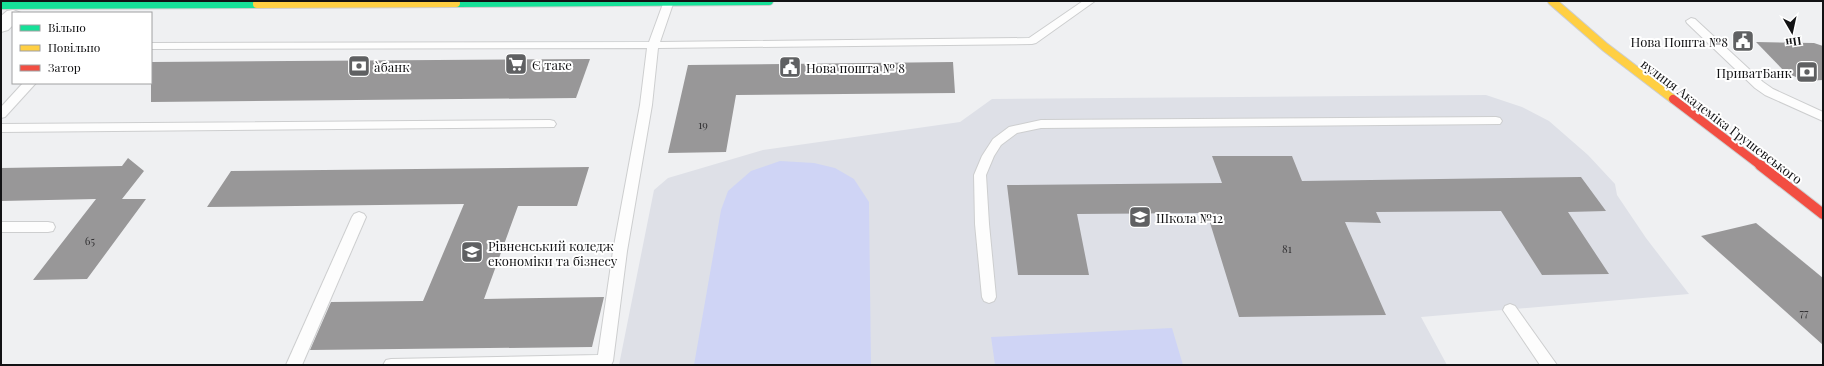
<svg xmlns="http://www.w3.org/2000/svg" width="1824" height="366" viewBox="0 0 1824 366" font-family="'Playfair Display',serif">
<rect width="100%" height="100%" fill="#eff0f2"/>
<polygon fill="#dee0e7" points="1486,95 1522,107 1549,121 1588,155 1615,184 1617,195 1646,238 1689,294 1421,317 1447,365 619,365 654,190 668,178 763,150 960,122 992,99"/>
<g fill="#cfd4f5">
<polygon points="780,161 814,163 835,168 854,179 869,202 871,365 694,365 721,210 728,191 751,171"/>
<polygon points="1172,328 1183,365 995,365 991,337"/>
</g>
<g fill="#989798">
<polygon points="1756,42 1814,43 1823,46 1823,80 1806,81 1786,73"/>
<polygon points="590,59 576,98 151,102 151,62"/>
<polygon points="953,62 955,93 736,95 726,152 668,153 688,65"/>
<polygon points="1212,156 1292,156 1302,181 1581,177 1606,211 1568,212 1609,274 1542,275 1501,211 1376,212 1381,223 1345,222 1386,315 1239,317 1207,213 1077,214 1089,275 1018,275 1007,185 1222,183"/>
<polygon points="128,158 144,171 122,199 146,199 87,279 33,280 96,199 1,201 1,168 122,166"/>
<polygon points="589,167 577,206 518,206 484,299 604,297 592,347 310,350 331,302 423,301 464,204 207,207 231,171"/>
<polygon points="1756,223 1823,278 1823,345 1701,236"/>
</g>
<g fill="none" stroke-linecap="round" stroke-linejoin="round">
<g stroke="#cdcecf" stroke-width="2">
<g id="lane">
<polygon points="664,1 674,1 660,42 1029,38 1083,1 1095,1 1036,43 1032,44 658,48 652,105 627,251 613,361 611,365 383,365 386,360 391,359 598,355 613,251 640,105 647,48 151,49 151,43 649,42"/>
<polygon points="1691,18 1695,19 1763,82 1773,89 1823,112 1823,121 1765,95 1755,88 1687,23 1686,21"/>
<polygon points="23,83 36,83 5,117 1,118 1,107"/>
<polygon points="1496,117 1500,118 1502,121 1500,124 1041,128 1017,133 1001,145 994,156 986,175 989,224 996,297 994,301 989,303 984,301 982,297 975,224 974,175 982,156 993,139 1009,127 1041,120"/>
<polygon points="550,120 554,121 556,124 554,127 1,132 1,124"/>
<polygon points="359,212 364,214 366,217 302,365 286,365 352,217 354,214"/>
<polygon points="1,222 48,222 53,223 55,227 53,231 48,232 1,232"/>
<polygon points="1510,304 1515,306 1557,365 1540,365 1503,310 1505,306"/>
</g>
</g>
<g stroke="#cdcecf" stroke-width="2">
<polygon id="street" points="13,10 21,13 13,13 13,25 8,30 1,32 1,16 7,11"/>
</g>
<g stroke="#cdcecf" stroke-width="10">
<g id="fast">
<polyline points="456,3 769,1"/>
<polyline points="1,5 257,4"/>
</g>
</g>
<g stroke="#cdcecf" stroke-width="10">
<g id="slow">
<polyline points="1552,1 1605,47 1673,99"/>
<polyline points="257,4 456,3"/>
</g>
</g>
<g stroke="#cdcecf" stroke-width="10">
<polyline id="jam-far1" points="1673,99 1761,166"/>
</g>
<g stroke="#cdcecf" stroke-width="12">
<polyline id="jam" points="1760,165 1823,214"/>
</g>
<use href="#lane" fill="#fdfdfd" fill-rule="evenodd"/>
<use href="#street" fill="#fdfdfd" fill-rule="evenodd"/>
<use href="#fast" stroke="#16e098" stroke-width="8"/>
<use href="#slow" stroke="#ffcf43" stroke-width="8"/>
<use href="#jam-far1" stroke="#f24e42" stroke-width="8"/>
<use href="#jam" stroke="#f24e42" stroke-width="10"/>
</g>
<defs>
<g id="civic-square" transform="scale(1.15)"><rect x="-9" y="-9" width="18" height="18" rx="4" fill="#5f6062" stroke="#fff"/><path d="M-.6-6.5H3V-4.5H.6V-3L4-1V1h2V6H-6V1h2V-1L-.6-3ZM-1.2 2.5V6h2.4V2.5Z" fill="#fff"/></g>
<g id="supermarket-square" transform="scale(1.15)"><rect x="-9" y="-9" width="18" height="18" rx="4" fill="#5f6062" stroke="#fff"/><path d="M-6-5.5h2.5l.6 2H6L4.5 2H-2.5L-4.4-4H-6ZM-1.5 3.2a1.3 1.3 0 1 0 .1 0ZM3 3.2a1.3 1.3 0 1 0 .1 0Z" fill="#fff"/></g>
<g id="bank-square" transform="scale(1.15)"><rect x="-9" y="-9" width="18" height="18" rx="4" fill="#5f6062" stroke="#fff"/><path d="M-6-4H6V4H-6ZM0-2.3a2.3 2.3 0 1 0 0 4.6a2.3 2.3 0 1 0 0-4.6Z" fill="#fff"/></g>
<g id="school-square" transform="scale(1.15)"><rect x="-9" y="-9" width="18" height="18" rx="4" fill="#5f6062" stroke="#fff"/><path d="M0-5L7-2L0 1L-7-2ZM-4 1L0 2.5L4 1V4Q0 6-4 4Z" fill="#fff"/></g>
<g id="university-square" transform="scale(1.15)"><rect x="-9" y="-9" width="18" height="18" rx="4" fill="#5f6062" stroke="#fff"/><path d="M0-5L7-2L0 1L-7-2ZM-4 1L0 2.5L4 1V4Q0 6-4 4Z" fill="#fff"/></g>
</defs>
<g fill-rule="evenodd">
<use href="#civic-square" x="1743" y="41"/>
<use href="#supermarket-square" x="516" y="64"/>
<use href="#bank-square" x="359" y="66"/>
<use href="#civic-square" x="790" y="67"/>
<use href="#bank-square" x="1807" y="72"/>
<use href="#school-square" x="1140" y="217"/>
<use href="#university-square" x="472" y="252"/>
</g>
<g text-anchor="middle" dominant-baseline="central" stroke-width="4" stroke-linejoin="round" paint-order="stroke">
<g font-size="11" fill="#343335">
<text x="703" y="124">19</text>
<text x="90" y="240">65</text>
<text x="1287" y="248">81</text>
<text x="1804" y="312">77</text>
</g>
<g font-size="13" fill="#121214" stroke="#fff" text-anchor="start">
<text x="1728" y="41" text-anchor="end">Нова Пошта №8</text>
<text x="532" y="64">Є таке</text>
<text x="374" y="66">а̀банк</text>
<text x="806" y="67">Нова пошта № 8</text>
<text x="1792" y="72" text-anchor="end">ПриватБанк</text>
<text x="1156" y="217">Школа №12</text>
<text x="488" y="245">Рівненський коледж<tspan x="488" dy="15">економіки та бізнесу</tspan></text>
</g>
<g font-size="13" fill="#121214" stroke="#fff">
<text transform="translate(1722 121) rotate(37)">вулиця Академіка Грушевського</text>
</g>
</g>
<rect width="1824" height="366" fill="none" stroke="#121214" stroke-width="4"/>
<rect x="12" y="12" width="140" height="72" fill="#ffffff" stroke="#a0a0a1"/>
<rect x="20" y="25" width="20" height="6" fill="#16e098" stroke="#a0a0a1"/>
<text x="48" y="32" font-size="12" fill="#121214">Вільно</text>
<rect x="20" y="45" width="20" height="6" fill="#ffcf43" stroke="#a0a0a1"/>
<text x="48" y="52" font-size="12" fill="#121214">Повільно</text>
<rect x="20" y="65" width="20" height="6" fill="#f24e42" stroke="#a0a0a1"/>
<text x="48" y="72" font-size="12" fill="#121214">Затор</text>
<g transform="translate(1792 32) rotate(171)" stroke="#ffffff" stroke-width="3" paint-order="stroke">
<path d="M0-3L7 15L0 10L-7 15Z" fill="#121214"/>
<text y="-6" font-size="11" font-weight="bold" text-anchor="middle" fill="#121214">Пн</text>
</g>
</svg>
